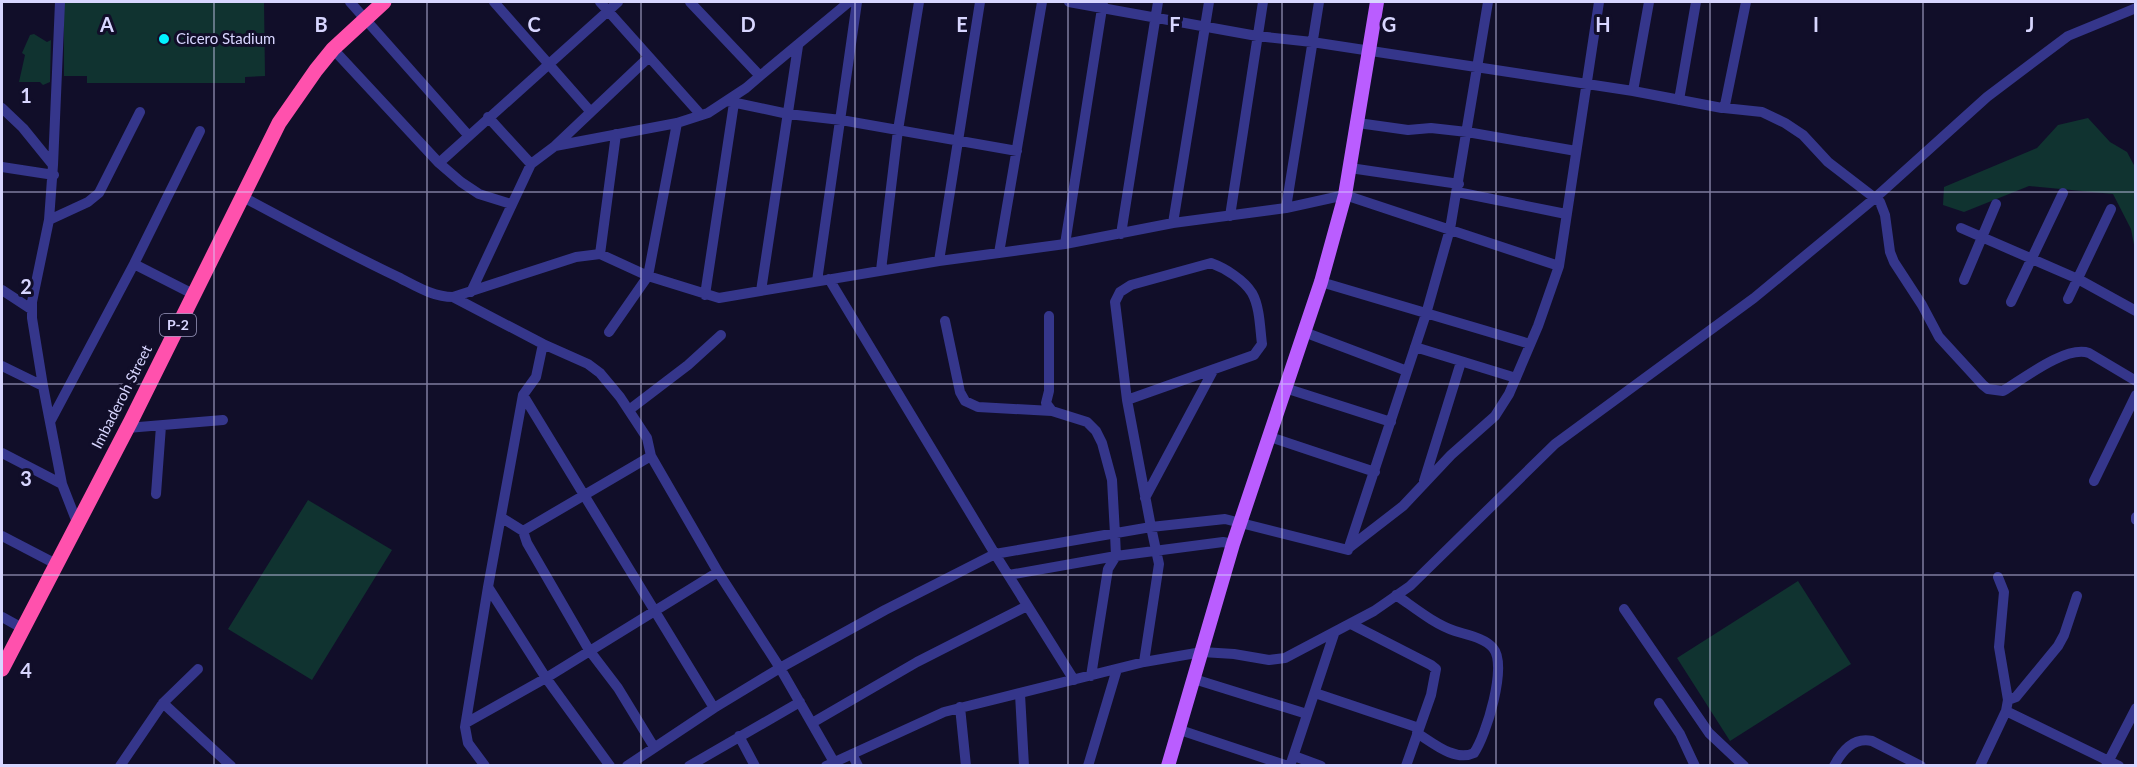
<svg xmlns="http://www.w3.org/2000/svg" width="2137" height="767" font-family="Lato,sans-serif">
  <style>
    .green { fill: #103330 }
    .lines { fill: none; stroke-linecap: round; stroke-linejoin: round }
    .minor { stroke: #35368b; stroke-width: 10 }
    .major { stroke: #ba5dff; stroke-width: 14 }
    .highway { stroke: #ff51ad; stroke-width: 15 }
    .grid { fill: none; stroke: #d8d6ff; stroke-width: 1.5; stroke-opacity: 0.55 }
    .poi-dot { fill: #02f2ff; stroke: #110e29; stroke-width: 2 }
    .labels { text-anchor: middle; stroke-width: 6; stroke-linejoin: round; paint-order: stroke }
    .shield { fill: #110e29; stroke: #9c9abf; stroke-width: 1.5 }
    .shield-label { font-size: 14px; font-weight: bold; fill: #d8d6ff }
    .poi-label { font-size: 15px; fill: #d8d6ff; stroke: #110e29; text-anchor: start }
    .street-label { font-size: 15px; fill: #d8d6ff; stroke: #110e29 }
    .grid-label { font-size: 20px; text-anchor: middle; font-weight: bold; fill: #d8d6ff; stroke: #110e29; stroke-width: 6; stroke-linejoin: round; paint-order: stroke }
  </style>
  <rect width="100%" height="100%" fill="#110e29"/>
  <path class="green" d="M64 2H264L265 76 245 77V83H87V76H64Z
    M34 34 47 42 51 40 50 82 43 85 40 82H19L25 55 22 53 30 35Z
    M2088 118 2110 142 2127 152 2135 167V250L2131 229 2113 194 2029 186 1964 212 1943 205 1944 187 2037 148 2058 125Z
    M308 500 392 550 312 680 228 629Z
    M1798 581 1851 664 1730 741 1677 658Z"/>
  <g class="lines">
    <path class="minor" d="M350 2 468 135
      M494 2 590 111
      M600 2 701 115
      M690 2 760 76 849 2
      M1069 2 1257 36 1312 42 1633 91 1722 108 1725 105 1746 2
      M333 49 439 163 461 182 479 194 511 204
      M1633 91 1649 2
      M1679 100 1696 2
      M727 101 788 114 841 120 1017 151
      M2 108 23 128 53 165 49 220 32 302V318L43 386 62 484 78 525
      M1724 108 1762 112 1785 123 1803 135 1828 162 1880 202 1885 215 1890 252 1894 262 1922 305 1939 337 1983 385 1988 389 2003 391C2023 379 2066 345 2089 353L2136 381
      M488 117 531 164
      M1358 123 1408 130 1431 128 1467 132 1576 151
      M555 146 649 57
      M439 163 618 2
      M53 165 60 2
      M2 167 54 175
      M1350 168 1459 184
      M1457 192 1566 214
      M243 197C294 224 345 252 398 277 416 286 433 297 453 297L543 344 588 364 600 373 620 397 647 438 651 456 655 463 718 572 780 668 834 762
      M1286 208 1319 2
      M1230 216 1263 2
      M49 220 88 202 99 193 140 112
      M1173 223 1209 2
      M1961 228 2078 279 2136 311
      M1121 234 1158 2
      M1065 244 1103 2
      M999 253 1042 2
      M600 254 616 134
      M939 261 980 2
      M134 264 193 294
      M881 270 898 130 919 2
      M829 279 995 554 1074 680
      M1964 280 1996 204
      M817 281 857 2
      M1321 282 1530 344
      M2 290 31 309
      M761 291 798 46
      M471 292 531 164 555 146 677 123 708 113 746 88 760 76
      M705 295 734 103
      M453 297 576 257 600 254 648 276 719 298 939 261 1065 244 1173 223 1286 208 1345 195 1559 266
      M2068 299 2111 209
      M2011 302 2063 193
      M1049 316V391L1046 403 1052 411 1087 422 1096 431 1102 443 1112 480 1115 534 1116 556 1108 569 1091 676
      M945 321 960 392 965 401 978 407 1052 411
      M609 332 648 276 677 123
      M1304 332 1407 371
      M1415 347 1516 378
      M2 366 43 386
      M1285 388 1391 422
      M523 395 714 708
      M1127 400 1254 355 1262 344C1260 329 1260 307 1252 293 1244 280 1225 268 1211 263L1131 285 1120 292 1115 302 1127 400 1151 527 1159 564 1144 662
      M629 410 688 365 721 335
      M50 422 134 264 200 131
      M127 428 223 420
      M1270 437 1375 472
      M2 453 62 484
      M1424 481 1461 362
      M2094 481 2136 395
      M156 494 161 426
      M1145 498 1214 369
      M2136 517V520
      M502 518 523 531 527 543 589 650 618 688 654 747
      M523 531 651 456
      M2 536 56 564
      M1350 547 1403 506 1451 455 1495 416 1509 394 1538 326 1559 266 1599 2
      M1009 575 1116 556 1223 542 1233 544
      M488 587 546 678 610 766
      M1396 595C1415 608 1434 624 1455 631 1467 635 1485 638 1493 648 1508 665 1486 736 1474 753 1455 762 1433 743 1417 733
      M1624 609 1709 733 1744 766
      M2 617 22 628
      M1351 624 1431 665 1436 669 1431 695 1406 766
      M1194 679 1307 714
      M1315 693 1419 728
      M1020 694 1024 766
      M2008 700 2016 697 2058 646 2064 635 2077 596
      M163 703 231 766
      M1659 703 1680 734 1695 766
      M960 707 966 766
      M2006 711 2119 766
      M466 723 546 678 718 572
      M812 723 917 662 1027 606
      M1180 730 1288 766
      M739 736 755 766
      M852 754 858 766
      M1294 756 1321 766
      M120 766 163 703 198 669
      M485 766 468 743 465 727 488 587 523 395 536 377 543 344
      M627 766 714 708 780 668 885 610 995 554 1151 527 1225 519 1348 550 1426 314 1450 229 1488 2
      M689 766 800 702
      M826 766 944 712 1144 662 1202 652 1234 654 1269 660 1285 658 1374 611 1410 586 1555 444 1754 298 1875 198 1987 97 2068 36 2136 8
      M1088 766 1117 669
      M1290 766 1334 634
      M1834 766C1842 751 1853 737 1872 741L1921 766
      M1980 766 2006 711 2008 700 1999 647 2004 592 1998 577
      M2106 766 2136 708"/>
    <path class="major" d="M1168 766 1233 544 1321 282 1345 195 1377 2"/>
    <path class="highway" d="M2 669 131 421 279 123 316 70 333 49 384 2"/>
  </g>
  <path class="grid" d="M214 2V766M427 2V766M641 2V766M855 2V766M1068 2V766M1282 2V766M1496 2V766M1710 2V766M1923 2V766M2 192H2136M2 384H2136M2 575H2136"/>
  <circle class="poi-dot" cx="164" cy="39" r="6"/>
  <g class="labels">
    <rect class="shield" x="160" y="314" width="36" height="22" rx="4.5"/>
    <g class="shield-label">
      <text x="178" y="330">P-2</text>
    </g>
    <g class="poi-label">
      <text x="176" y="44">Cicero Stadium</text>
    </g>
    <g class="street-label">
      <text transform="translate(122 397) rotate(-63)" y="5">Imbaderoh Street</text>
    </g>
  </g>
  <g class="grid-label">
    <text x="107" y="32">A</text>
    <text x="321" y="32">B</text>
    <text x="534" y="32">C</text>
    <text x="748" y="32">D</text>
    <text x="962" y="32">E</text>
    <text x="1175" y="32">F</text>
    <text x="1389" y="32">G</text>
    <text x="1603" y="32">H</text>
    <text x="1816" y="32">I</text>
    <text x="2030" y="32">J</text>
    <text x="26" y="103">1</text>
    <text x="26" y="294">2</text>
    <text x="26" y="486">3</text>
    <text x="26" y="678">4</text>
  </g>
  <rect width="2137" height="767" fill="none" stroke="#d8d6ff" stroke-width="6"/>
</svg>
